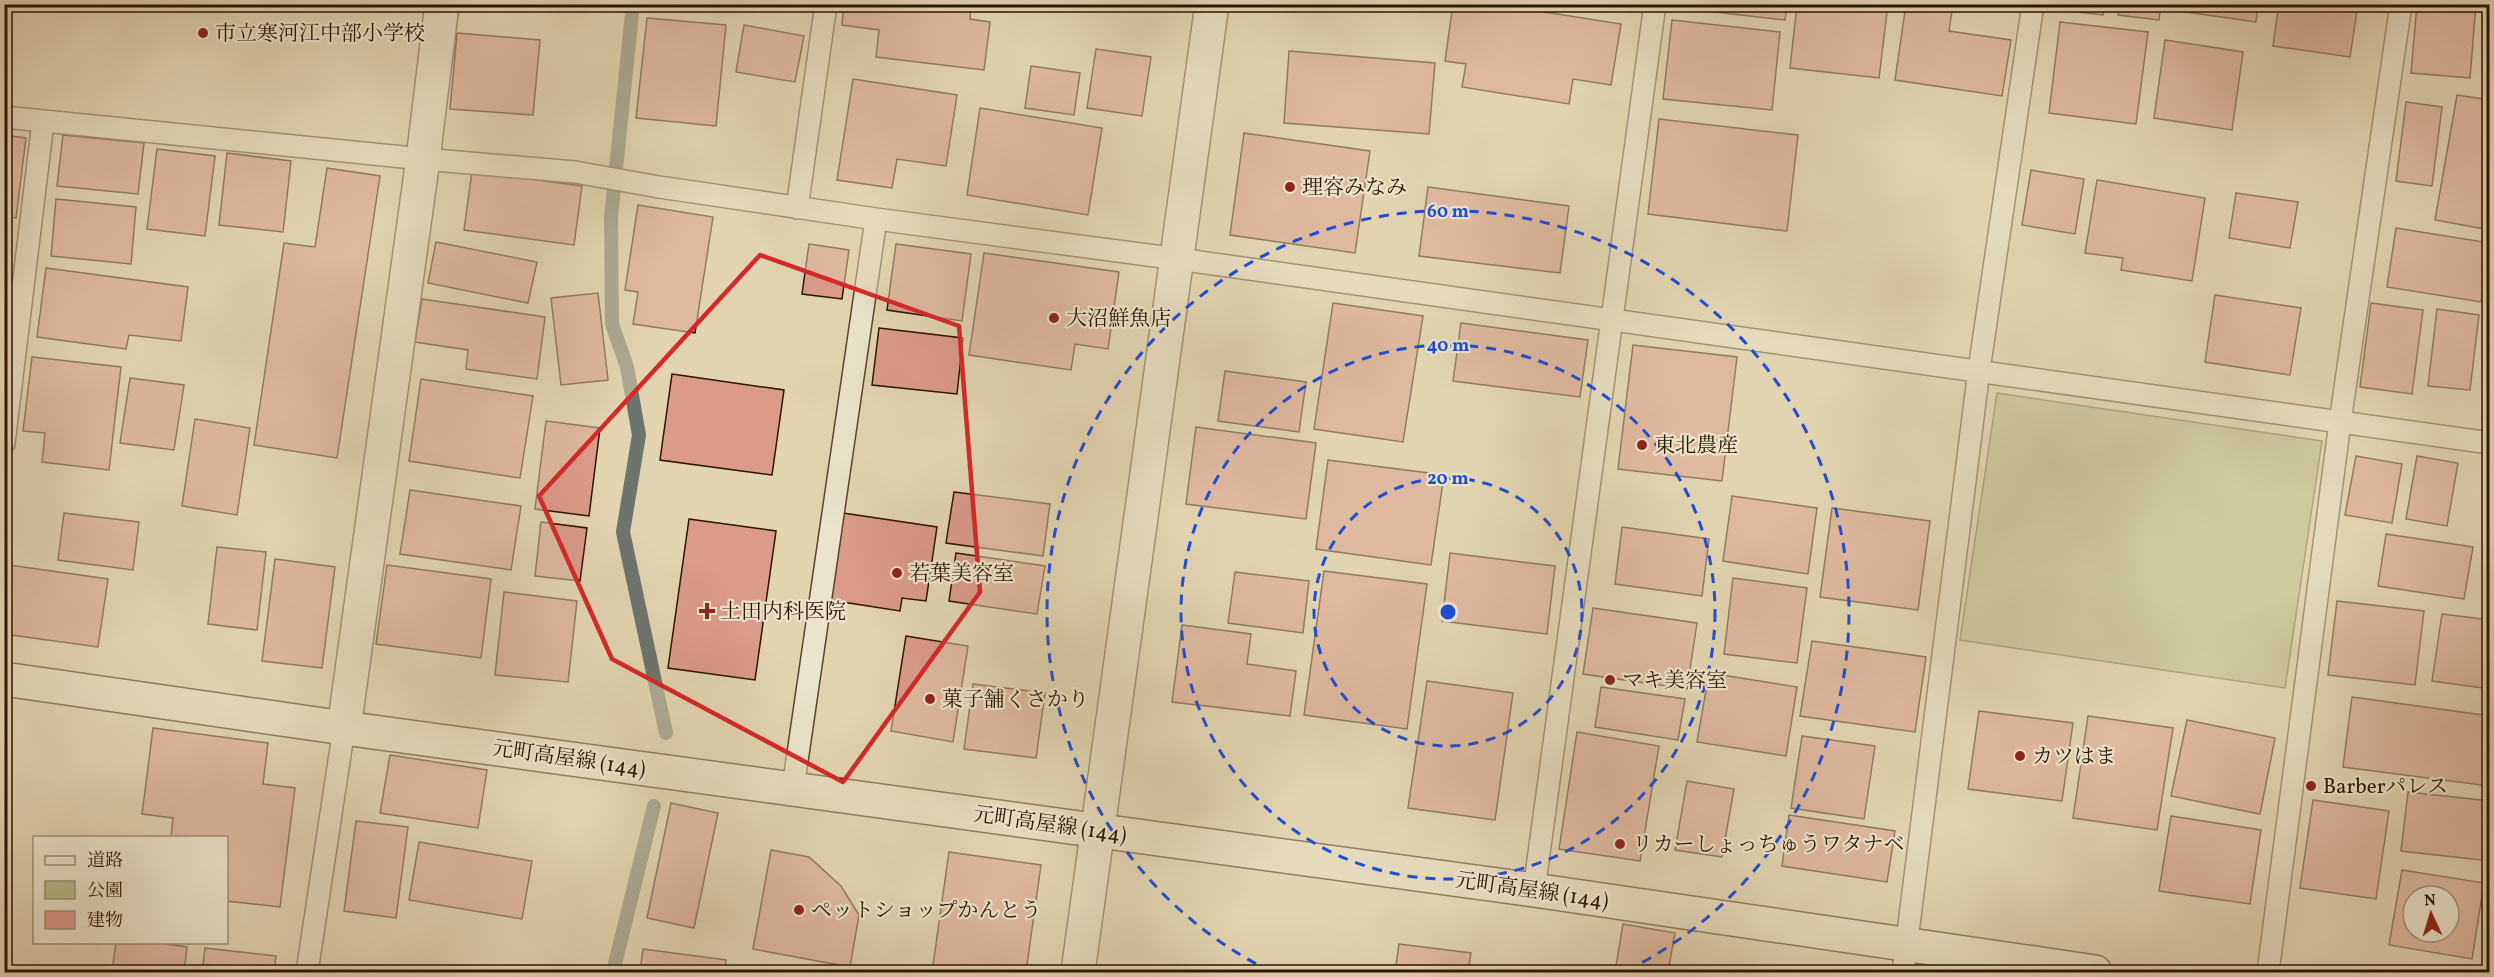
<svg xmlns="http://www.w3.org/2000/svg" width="2494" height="977" font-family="Vollkorn,'Noto Serif JP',serif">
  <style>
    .green { fill: #b8bc88; stroke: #726844; stroke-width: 1.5 }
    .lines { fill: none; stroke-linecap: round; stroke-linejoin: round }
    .stream { stroke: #6d746e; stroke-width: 14 }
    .building { fill: #db9a8a; stroke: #2c1301; stroke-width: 1.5; fill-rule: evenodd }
    .service-casing { stroke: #5a432d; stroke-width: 24 }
    .minor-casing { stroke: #5a432d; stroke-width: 36 }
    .tertiary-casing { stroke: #5a432d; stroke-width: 36 }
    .secondary-casing { stroke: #2c1301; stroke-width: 36 }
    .service { stroke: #ece3cc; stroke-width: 21 }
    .minor { stroke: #ece3cc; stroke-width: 33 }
    .tertiary { stroke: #ece3cc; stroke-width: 33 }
    .secondary { stroke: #ece3cc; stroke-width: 33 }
    .marked { fill: none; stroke: #d62828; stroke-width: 4.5; stroke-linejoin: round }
    .ring { fill: none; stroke: #1d4ed8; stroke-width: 3; stroke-dasharray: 10 8 }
    .poi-dot { fill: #8f2418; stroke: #ece3cc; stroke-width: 2 }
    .labels { text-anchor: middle; stroke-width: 4.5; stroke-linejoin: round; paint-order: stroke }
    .poi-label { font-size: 21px; fill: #2c1301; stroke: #ece3cc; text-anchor: start }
    .street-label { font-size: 21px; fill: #2c1301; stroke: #ece3cc }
    .centre { fill: #1d4ed8; stroke: #ece3cc; stroke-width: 3 }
    .ring-label { font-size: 18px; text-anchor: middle; font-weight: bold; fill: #1d4ed8; stroke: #ece3cc; stroke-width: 4.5; stroke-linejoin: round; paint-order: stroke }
  </style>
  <rect width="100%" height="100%" fill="#e2d4b1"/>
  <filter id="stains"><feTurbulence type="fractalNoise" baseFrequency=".00333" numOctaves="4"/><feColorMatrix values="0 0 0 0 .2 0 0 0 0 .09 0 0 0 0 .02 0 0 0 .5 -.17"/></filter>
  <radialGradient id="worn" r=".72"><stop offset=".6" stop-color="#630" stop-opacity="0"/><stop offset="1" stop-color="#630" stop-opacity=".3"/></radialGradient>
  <path class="green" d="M1997 393 2322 441 2285 688 1960 640Z"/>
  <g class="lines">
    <path class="stream" d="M633 4 611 217 612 324 627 367 639 435 623 532 666 733
      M613 972 654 806"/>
  </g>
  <path class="building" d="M675 4H739L738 11Z
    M844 4H971L970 19 990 22 984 70 876 57 879 30 842 25Z
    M1453 4H1494L1621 24 1611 85 1573 79 1569 104 1462 87 1466 64 1445 61Z
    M1681 4H1787L1785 20 1681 8Z
    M1797 4H1888L1879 78 1790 68Z
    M1906 4H1953L1949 31 2011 40 2002 96 1895 80Z
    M2052 4H2105L2103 15 2052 9Z
    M2120 4H2161L2159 20 2118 15Z
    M2172 4H2258L2256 22 2172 10Z
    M2279 4H2358L2350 57 2273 46Z
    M2417 4H2476L2470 78 2411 73Z
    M647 18 726 25 716 126 636 118Z
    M1672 20 1780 32 1772 110 1663 99Z
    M2060 22 2148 32 2136 124 2049 113Z
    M744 25 804 36 795 82 736 72Z
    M457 33 540 40 533 115 450 109Z
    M2165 40 2243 52 2232 130 2154 118Z
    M1096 49 1151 57 1142 116 1087 108Z
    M1289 51 1435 63 1429 134 1284 123Z
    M1031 66 1080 73 1074 115 1025 108Z
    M853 79 957 95 946 166 897 159 892 188 837 180Z
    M2457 95 2490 100V230L2435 220Z
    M2406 102 2442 107 2432 186 2396 181Z
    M980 108 1102 128 1088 215 967 195Z
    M1659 119 1798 135 1787 231 1648 214Z
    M1244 133 1370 151 1355 253 1230 235Z
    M4 135 26 138 16 218 4 216Z
    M63 135 144 143 138 194 57 186Z
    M157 149 215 156 205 236 147 229Z
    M227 153 291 161 283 232 219 225Z
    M327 168 380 176 337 458 254 445 284 243 315 247Z
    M2031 170 2084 179 2075 234 2022 225Z
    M472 171 582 186 574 245 464 230Z
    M2097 180 2205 198 2192 281 2121 270 2123 258 2085 253Z
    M1428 187 1569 206 1560 273 1419 256Z
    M2236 193 2298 202 2290 248 2229 238Z
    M56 199 136 207 131 264 51 256Z
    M638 205 713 217 695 333 633 324 638 292 625 290Z
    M2396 228 2490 243 2481 302 2387 287Z
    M436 242 537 262 528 303 428 283Z
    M809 244 849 250 842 299 802 294Z
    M896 244 971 254 962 321 887 310Z
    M984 253 1119 272 1108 349 1075 344 1071 370 969 355Z
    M46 268 188 287 181 341 129 335 126 349 37 337Z
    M598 293 608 380 561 385 551 298Z
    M2215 295 2301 308 2290 375 2205 362Z
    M422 299 545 317 537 379 466 369 468 350 415 342Z
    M1333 303 1423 316 1403 442 1314 429Z
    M2371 303 2423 310 2412 394 2360 387Z
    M2437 309 2479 315 2470 390 2428 386Z
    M1461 323 1588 340 1580 397 1453 381Z
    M879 328 963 338 957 394 872 385Z
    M1633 345 1737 357 1722 481 1618 469Z
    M32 357 121 367 109 470 42 462 45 433 23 431Z
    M1225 371 1306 382 1299 432 1218 421Z
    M2490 372V420L2482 419Z
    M672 374 784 390 772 475 660 460Z
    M130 378 184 385 174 450 120 443Z
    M421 379 533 396 520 478 409 461Z
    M195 419 250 428 237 515 182 506Z
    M546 421 600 428 589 516 535 509Z
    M1196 427 1316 443 1306 519 1186 504Z
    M2356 456 2402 464 2392 523 2345 515Z
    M2417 456 2458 463 2447 526 2406 519Z
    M1328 460 1444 475 1431 565 1316 549Z
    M410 490 521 506 511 570 400 554Z
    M954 492 1050 504 1043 556 946 543Z
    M1732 496 1817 508 1808 574 1723 561Z
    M1832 508 1930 521 1918 610 1820 597Z
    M64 513 139 522 133 570 58 560Z
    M843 513 937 527 926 601 902 598 900 611 830 600Z
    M689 519 776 531 755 680 668 668Z
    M541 522 587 528 580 581 535 576Z
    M1622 527 1709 539 1702 596 1615 584Z
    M2386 534 2473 547 2464 599 2378 586Z
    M217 547 266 552 257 630 208 624Z
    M956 553 1045 566 1037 614 949 601Z
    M1450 553 1555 566 1547 634 1442 621Z
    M275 559 335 567 322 668 262 661Z
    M9 565 108 579 98 647 4 634V596Z
    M387 565 491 579 481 658 376 644Z
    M1324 571 1427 584 1407 729 1304 715Z
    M1235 572 1309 581 1303 633 1228 623Z
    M1733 578 1807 588 1797 663 1724 654Z
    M504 592 577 601 568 682 495 675Z
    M2337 601 2424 611 2415 685 2328 675Z
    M1593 608 1697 623 1687 689 1583 674Z
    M2442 614 2490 620V689L2432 681Z
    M1182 625 1251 634 1247 664 1296 671 1290 716 1172 702Z
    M906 636 968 646 953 742 891 731Z
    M1812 641 1926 657 1915 732 1800 716Z
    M1709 673 1797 687 1786 756 1697 742Z
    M1427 681 1513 693 1495 820 1408 808Z
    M973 684 1045 693 1036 758 964 749Z
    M1601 687 1685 699 1678 740 1595 727Z
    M2352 697 2490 716 2489 786 2343 767Z
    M1979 711 2073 723 2062 801 1968 789Z
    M2088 716 2173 728 2157 830 2073 818Z
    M2187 720 2275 738 2260 814 2171 796Z
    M153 728 268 743 263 784 295 788 280 907 226 901V838H171L173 818 142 814Z
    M1577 732 1659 746 1640 861 1559 849Z
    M1802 736 1875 746 1864 819 1791 808Z
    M390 755 487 770 478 828 380 813Z
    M1687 781 1734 789 1722 857 1675 850Z
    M2408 792 2490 801V861L2401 851Z
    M2313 800 2389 811 2376 899 2300 888Z
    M671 803 718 813 694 928 647 918Z
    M1789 815 1895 831 1887 882 1782 866Z
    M2171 816 2261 830 2250 904 2159 891Z
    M356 821 408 827 396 918 344 911Z
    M419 842 532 861 522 919 409 900Z
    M771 850 809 857 841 886 859 915 850 967 753 949Z
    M949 852 1041 865 1026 972H932Z
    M2402 870 2484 883 2472 959 2389 945ZM2413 896H2449V932H2413Z
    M1623 924 1675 933 1668 972H1615Z
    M116 942H152L187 947 184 972H112Z
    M1399 944 1471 953 1468 972H1395Z
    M205 948 276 956 274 972H202Z
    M643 949 726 960 725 972H640Z"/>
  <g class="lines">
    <defs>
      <path id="service" d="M4 117 423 159 575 172 659 187 876 219 1178 259 2490 443
        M797 208 826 4
        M4 443 43 122
        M793 788 876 219
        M1534 890 1655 4
        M307 972 344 728
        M1903 972 1979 370 2033 4
        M2268 972 2340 422 2401 4"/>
      <path id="minor" d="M344 728 423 159 442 4"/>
      <path id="tertiary" d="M1078 972 1212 4"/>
      <path id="secondary" d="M4 679 344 728 1534 890 2095 972"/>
    </defs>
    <use href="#service" class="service-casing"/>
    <use href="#minor" class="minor-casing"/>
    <use href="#tertiary" class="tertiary-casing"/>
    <use href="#secondary" class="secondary-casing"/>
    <use href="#service" class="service"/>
    <use href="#minor" class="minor"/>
    <use href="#tertiary" class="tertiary"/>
    <use href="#secondary" class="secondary"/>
  </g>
  <path d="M0 0H2494V977H0ZM760 255 959 326 980 592 843 782 612 659 539 496Z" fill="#e2d4b1" fill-opacity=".55" fill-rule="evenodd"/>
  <path class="marked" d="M760 255 959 326 980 592 843 782 612 659 539 496Z"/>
  <g class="ring">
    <circle cx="1448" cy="612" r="134"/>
    <circle cx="1448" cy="612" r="267"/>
    <path d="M1272 972A401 401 0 1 1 1624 972"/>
  </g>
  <g class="poi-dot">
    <circle cx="203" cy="33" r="6"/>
    <circle cx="1290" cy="187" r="6"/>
    <circle cx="1054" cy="318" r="6"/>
    <circle cx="1642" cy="445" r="6"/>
    <circle cx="897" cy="573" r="6"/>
    <path d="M704 602h6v6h6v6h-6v6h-6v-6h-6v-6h6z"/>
    <circle cx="1610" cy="680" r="6"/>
    <circle cx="930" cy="699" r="6"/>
    <circle cx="2020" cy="756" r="6"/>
    <circle cx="2311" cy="786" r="6"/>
    <circle cx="1620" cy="844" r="6"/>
    <circle cx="799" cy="910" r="6"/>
  </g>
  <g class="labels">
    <g class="poi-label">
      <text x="215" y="40">市立寒河江中部小学校</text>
      <text x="1302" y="194">理容みなみ</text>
      <text x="1066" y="325">大沼鮮魚店</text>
      <text x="1654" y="452">東北農産</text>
      <text x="909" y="580">若葉美容室</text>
      <text x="720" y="618">土田内科医院</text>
      <text x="1622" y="687">マキ美容室</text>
      <text x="942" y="706">菓子舗くさかり</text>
      <text x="2032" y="763">カツはま</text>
      <text x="2323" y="793">Barberパレス</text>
      <text x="1632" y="851">リカーしょっちゅうワタナベ</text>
      <text x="811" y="917">ペットショップかんとう</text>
    </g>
    <g class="street-label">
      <text transform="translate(569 758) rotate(8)" y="7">元町高屋線 (144)</text>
      <text transform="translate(1050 824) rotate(8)" y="7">元町高屋線 (144)</text>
      <text transform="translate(1532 890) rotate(8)" y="7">元町高屋線 (144)</text>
    </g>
  </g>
  <circle cx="1448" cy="612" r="9" class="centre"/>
  <g class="ring-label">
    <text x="1448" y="217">60 m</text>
    <text x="1448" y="351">40 m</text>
    <text x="1448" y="484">20 m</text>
  </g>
  <rect width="2494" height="977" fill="none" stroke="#e2d4b1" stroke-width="24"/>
  <rect x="6" y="6" width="2482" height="965" fill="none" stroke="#2c1301" stroke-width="3"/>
  <rect x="12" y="12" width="2470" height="953" fill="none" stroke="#2c1301" stroke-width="1.5"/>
  <rect x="33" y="836" width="195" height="108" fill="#ece3cc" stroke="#9f907b" stroke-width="1.5"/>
  <rect x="45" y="856" width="30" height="9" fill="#ece3cc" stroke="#9f907b" stroke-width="1.5"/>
  <text x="87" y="866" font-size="18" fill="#2c1301">道路</text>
  <rect x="45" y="881" width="30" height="18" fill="#b8bc88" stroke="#9f907b" stroke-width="1.5"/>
  <text x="87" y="896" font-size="18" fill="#2c1301">公園</text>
  <rect x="45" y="911" width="30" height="18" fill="#db9a8a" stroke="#9f907b" stroke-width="1.5"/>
  <text x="87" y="926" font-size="18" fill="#2c1301">建物</text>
  <g transform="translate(2431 914) rotate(356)"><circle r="28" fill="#ece3cc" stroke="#9f907b" stroke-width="1.5"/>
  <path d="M0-4.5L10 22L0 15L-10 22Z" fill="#8f2418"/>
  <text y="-9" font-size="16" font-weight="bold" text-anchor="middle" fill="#2c1301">N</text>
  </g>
  <rect width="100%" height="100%" filter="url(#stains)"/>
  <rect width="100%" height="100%" fill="url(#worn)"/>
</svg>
